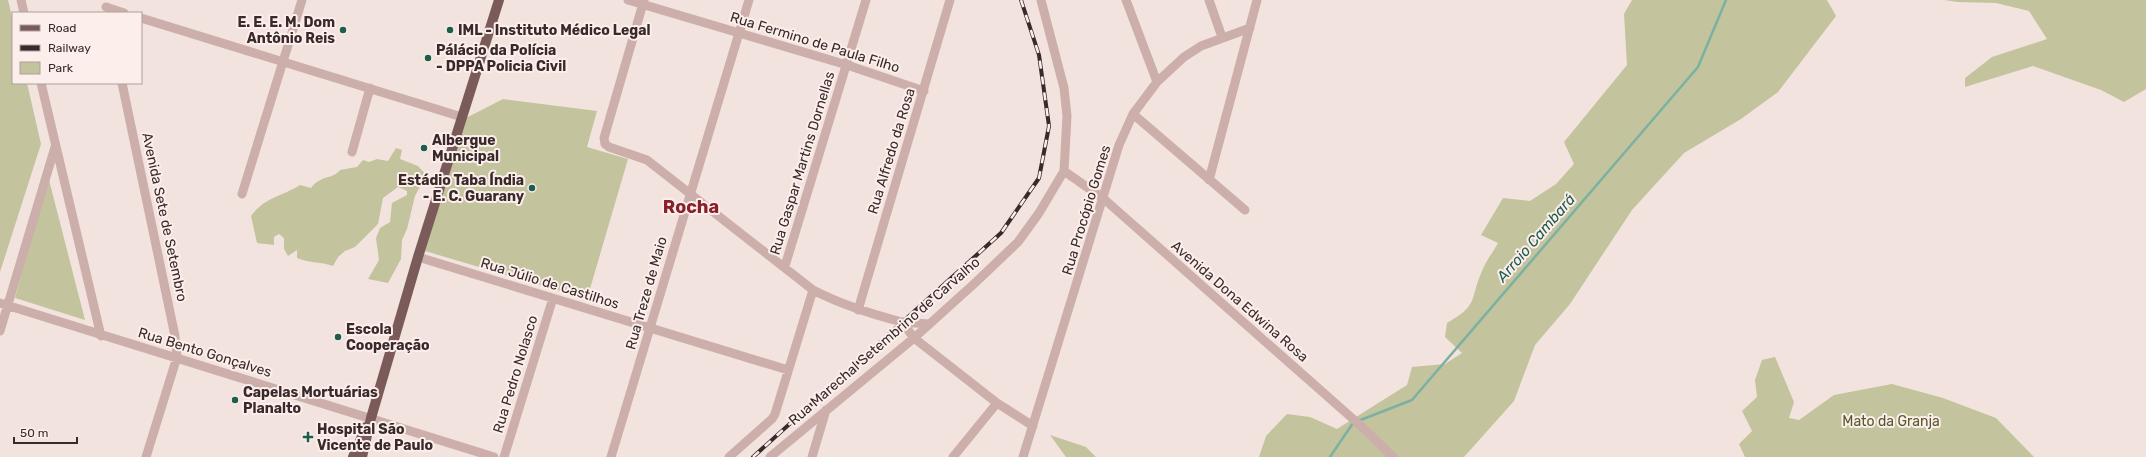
<svg xmlns="http://www.w3.org/2000/svg" width="2146" height="457" font-family="Rubik,sans-serif">
  <style>
    .green { fill: #c3c39e }
    .lines { fill: none; stroke-linecap: round; stroke-linejoin: round }
    .stream { stroke: #7cb1a2; stroke-width: 2.5 }
    .minor { stroke: #ccaeaa; stroke-width: 9 }
    .major { stroke: #7b5b5a; stroke-width: 10 }
    .rail-casing { stroke: #39292a; stroke-width: 4 }
    .rail { stroke: #fbeeeb; stroke-width: 2.5; stroke-dasharray: 8; stroke-linecap: butt }
    .poi-dot { fill: #1e5c4c; stroke: #fbeeeb; stroke-width: 1.5 }
    .labels { text-anchor: middle; stroke-width: 4; stroke-linejoin: round; paint-order: stroke }
    .poi-label { font-size: 14px; font-weight: bold; fill: #39292a; stroke: #fbeeeb; text-anchor: start }
    .street-label { font-size: 14px; fill: #39292a; stroke: #fbeeeb }
    .park-label { font-size: 14px; fill: #57582c; stroke: #fbeeeb }
    .water-label { font-size: 15px; font-style: italic; fill: #1e5c4c; stroke: #fbeeeb }
    .district-label { font-size: 18px; font-weight: bold; fill: #8a202a; stroke: #fbeeeb }
  </style>
  <rect width="100%" height="100%" fill="#f3e3de"/>
  <path class="green" d="M0 0H8L13 21V83H27L41 144 0 272Z
    M1632 0H1827L1836 16 1778 92 1741 119 1684 153 1632 210 1570 304 1535 345 1514 401 1464 457H1259L1266 436 1287 414 1310 417 1337 429 1407 385 1412 367 1445 364 1462 353 1445 337 1447 323C1480 304 1469 300 1482 271 1486 261 1493 252 1498 243L1481 235 1503 198 1530 201 1556 184 1574 164 1564 142 1627 65 1624 14Z
    M1944 0H2146V89L2124 102 2101 90 2033 66 1965 87V78L1992 57 2047 39 2029 11 1996 3 1958 2Z
    M503 99 597 111 587 147 628 159 587 299 425 251 466 118Z
    M396 148 402 150 400 159 418 166 426 175 415 196 407 229 402 240 401 259 388 283 368 279 379 260 376 238 380 228 390 222 392 203 407 195V191L398 187 383 198 378 224 355 247 345 251 338 257 333 266C319 261 311 264 297 258V250L288 256 284 249V238L279 234 274 237V245L257 243 251 216C265 197 281 197 300 185L311 188C322 174 332 180 340 170L357 167 363 160 369 162 377 159 388 161Z
    M48 176 85 320 15 298Z
    M1775 357 1794 402 1789 418 1799 420 1834 395 1892 384 1943 398 1996 418 2034 457H1745L1739 444 1752 431 1742 411 1757 397 1755 380 1762 360Z
    M1050 435 1086 447 1096 457H1066Z"/>
  <g class="lines">
    <path class="stream" d="M1358 421 1412 400 1698 67 1726 0
      M1330 457 1353 423"/>
    <path class="minor" d="M21 0 24 13
      M628 0 847 65 924 91
      M644 0 604 138 605 144 609 147 647 160 813 290C842 305 871 314 902 322L914 338 997 403 1033 426
      M1126 0 1157 82
      M1209 0 1222 37
      M106 7 124 13
      M141 18 462 117
      M41 83 101 336
      M122 83 175 336 177 357 146 457
      M1133 114 1245 210
      M352 152 370 88
      M1064 171 1104 199 1361 426 1393 457
      M1209 180 1257 0
      M242 194 302 0
      M418 257 788 370
      M785 266 866 0
      M0 303 494 457
      M858 310 950 0
      M902 322 929 324
      M0 331 55 147
      M504 457 553 298
      M611 457 749 0
      M729 457 772 419 775 414 813 290
      M770 457 914 338 975 283 1018 242 1039 213 1064 171 1067 116 1064 88 1041 0
      M812 457 826 410
      M953 457 997 403
      M1023 457 1119 145 1133 114 1157 82 1184 57 1201 46 1250 28"/>
    <path class="major" d="M353 457 366 427
      M362 457 371 418 418 257 499 0"/>
    <defs>
      <path id="rail" d="M753 457 1001 233 1039 178 1049 126 1039 55 1021 0"/>
    </defs>
    <use href="#rail" class="rail-casing"/>
    <use href="#rail" class="rail"/>
  </g>
  <g class="poi-dot">
    <circle cx="343" cy="30" r="4"/>
    <circle cx="450" cy="30" r="4"/>
    <circle cx="428" cy="58" r="4"/>
    <circle cx="424" cy="148" r="4"/>
    <circle cx="532" cy="188" r="4"/>
    <circle cx="338" cy="337" r="4"/>
    <circle cx="235" cy="400" r="4"/>
    <path d="M306 431h4v4h4v4h-4v4h-4v-4h-4v-4h4z"/>
  </g>
  <g class="labels">
    <g class="poi-label">
      <text x="335" y="27" text-anchor="end">E. E. E. M. Dom<tspan x="335" dy="16">Antônio Reis</tspan></text>
      <text x="458" y="35">IML - Instituto Médico Legal</text>
      <text x="436" y="55">Pálácio da Polícia<tspan x="436" dy="16">- DPPA Policia Civil</tspan></text>
      <text x="432" y="145">Albergue<tspan x="432" dy="16">Municipal</tspan></text>
      <text x="524" y="185" text-anchor="end">Estádio Taba Índia<tspan x="524" dy="16">- E. C. Guarany</tspan></text>
      <text x="346" y="334">Escola<tspan x="346" dy="16">Cooperação</tspan></text>
      <text x="243" y="397">Capelas Mortuárias<tspan x="243" dy="16">Planalto</tspan></text>
      <text x="317" y="434">Hospital São<tspan x="317" dy="16">Vicente de Paulo</tspan></text>
    </g>
    <g class="street-label">
      <text transform="translate(815 42) rotate(17)" y="5">Rua Fermino de Paula Filho</text>
      <text transform="translate(891 151) rotate(-73)" y="5">Rua Alfredo da Rosa</text>
      <text transform="translate(802 163) rotate(-73)" y="5">Rua Gaspar Martins Dornellas</text>
      <text transform="translate(1086 210) rotate(-73)" y="5">Rua Procópio Gomes</text>
      <text transform="translate(165 217) rotate(78)" y="5">Avenida Sete de Setembro</text>
      <text transform="translate(550 283) rotate(17)" y="5">Rua Júlio de Castilhos</text>
      <text transform="translate(646 293) rotate(-74)" y="5">Rua Treze de Maio</text>
      <text transform="translate(1240 301) rotate(41)" y="5">Avenida Dona Edwina Rosa</text>
      <text transform="translate(884 341) rotate(-41)" y="5">Rua Marechal Setembrino de Carvalho</text>
      <text transform="translate(205 352) rotate(17)" y="5">Rua Bento Gonçalves</text>
      <text transform="translate(515 374) rotate(-73)" y="5">Rua Pedro Nolasco</text>
    </g>
    <g class="park-label">
      <text x="1891" y="426">Mato da Granja</text>
    </g>
    <g class="water-label">
      <text transform="translate(1536 238) rotate(-49)" y="5">Arroio Cambará</text>
    </g>
    <g class="district-label">
      <text x="691" y="213">Rocha</text>
    </g>
  </g>
  <rect x="12" y="12" width="130" height="72" fill="#fbeeeb" stroke="#ad9f9e"/>
  <rect x="20" y="25" width="20" height="6" fill="#7b5b5a" stroke="#ad9f9e"/>
  <text x="48" y="32" font-size="12" fill="#39292a">Road</text>
  <rect x="20" y="45" width="20" height="6" fill="#39292a" stroke="#ad9f9e"/>
  <text x="48" y="52" font-size="12" fill="#39292a">Railway</text>
  <rect x="20" y="62" width="20" height="12" fill="#c3c39e" stroke="#ad9f9e"/>
  <text x="48" y="72" font-size="12" fill="#39292a">Park</text>
  <path d="M14 437v6h63v-6" fill="none" stroke="#39292a" stroke-width="2"/>
  <text x="20" y="437" font-size="12" fill="#39292a" stroke="#fbeeeb" stroke-width="3" paint-order="stroke">50 m</text>
</svg>
